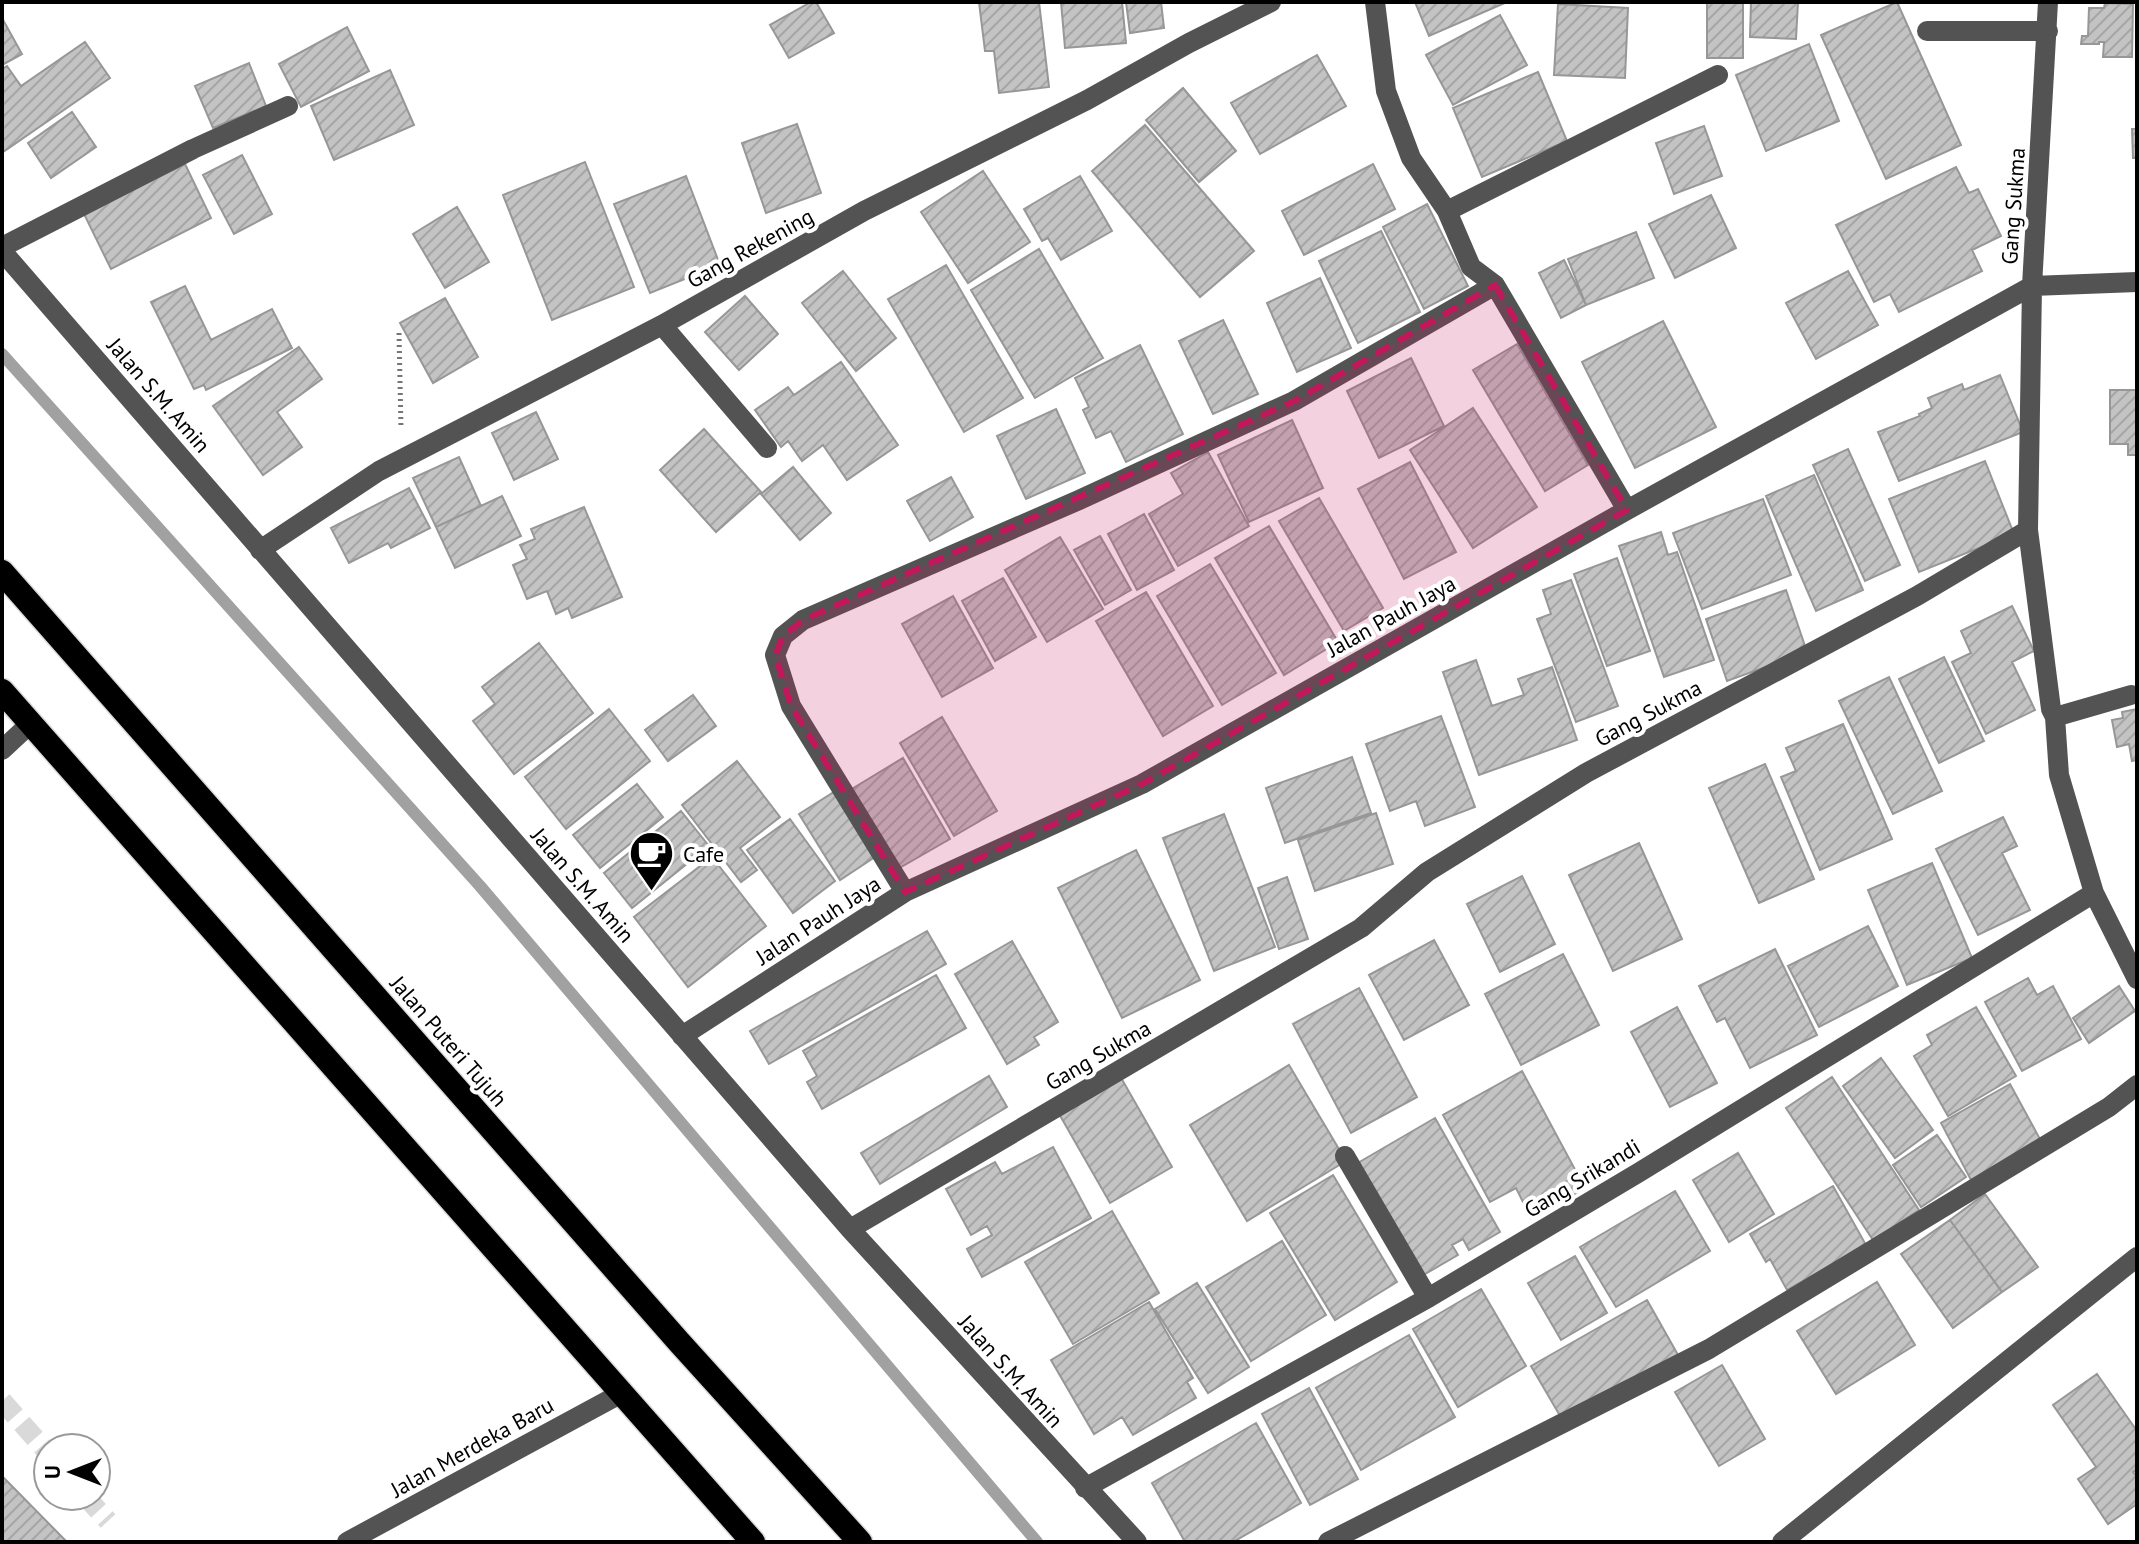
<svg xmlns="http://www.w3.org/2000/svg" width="2139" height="1544" font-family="'PT Sans',sans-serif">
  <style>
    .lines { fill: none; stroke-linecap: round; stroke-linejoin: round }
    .stream { stroke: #a1a1a1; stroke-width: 12 }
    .building { fill: url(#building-hatch); stroke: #979797; stroke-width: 2 }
    .minor-tunnel { stroke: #d9d9d9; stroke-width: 20; stroke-dasharray: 20 10; stroke-linecap: butt }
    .highway-casing { stroke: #dbdbdb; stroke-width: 27 }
    .path { stroke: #757575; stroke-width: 5; stroke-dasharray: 2 4; stroke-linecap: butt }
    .minor { stroke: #535353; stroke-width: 20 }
    .highway { stroke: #000; stroke-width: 24 }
    .marked { fill: #c2185b; fill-opacity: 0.2; stroke: #c2185b; stroke-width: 6; stroke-dasharray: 16 10; stroke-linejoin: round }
    .labels { text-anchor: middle; stroke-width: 8; stroke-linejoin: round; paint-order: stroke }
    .street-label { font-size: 22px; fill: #000; stroke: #fff }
    .poi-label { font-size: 22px; fill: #000; stroke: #fff; text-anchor: start }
  </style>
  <defs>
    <pattern id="building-hatch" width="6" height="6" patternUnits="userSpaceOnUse" patternTransform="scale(2)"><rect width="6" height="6" fill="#c3c3c3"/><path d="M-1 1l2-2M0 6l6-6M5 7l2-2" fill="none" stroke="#a6a6a6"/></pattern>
  </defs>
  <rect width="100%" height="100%" fill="#fff"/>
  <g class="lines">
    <path class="stream" d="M2 354 480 886 1037 1542"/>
  </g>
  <path class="building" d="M811 2H816L834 33 789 58 770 25Z
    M979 2H1039L1049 87 999 93 994 51H985Z
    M1061 2H1122L1126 43 1065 48Z
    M1126 2H1161L1164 28 1130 33Z
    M1415 2H1507L1429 36Z
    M1707 2H1743V58H1707Z
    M1751 2H1798L1796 39 1750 37Z
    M1897 2 1961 145 1886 179 1821 35Z
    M2105 3 2133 4 2132 57H2103L2104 42H2099V44H2081L2082 36H2088L2089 8H2104Z
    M1558 4 1628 8 1625 78 1554 75Z
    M1500 15 1527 65 1453 105 1426 55Z
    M2 18 22 54 2 65Z
    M347 27 369 71 301 107 279 64Z
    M85 42 110 78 3 152 2 69 7 66 21 86Z
    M1809 44 1839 121 1766 151 1736 75Z
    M1317 55 1346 106 1260 154 1231 103Z
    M249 63 266 106 213 128 195 86Z
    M390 70 414 125 334 160 311 106Z
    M1538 72 1567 141 1482 177 1453 108Z
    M1183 88 1236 151 1199 182 1146 120Z
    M72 112 96 147 51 178 28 143Z
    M797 124 821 193 766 213 742 143Z
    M1145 125 1254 251 1200 297 1092 171Z
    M1704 126 1722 176 1674 194 1656 143Z
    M2132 129H2137V158H2133Z
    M242 155 272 214 234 234 203 175Z
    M585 162 634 287 552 320 503 195Z
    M185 164 211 218 111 269 84 214Z
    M1373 164 1395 209 1304 255 1282 211Z
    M1956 167 1969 193 1978 189 2001 236 1972 250 1982 271 1899 312 1890 294 1874 302 1836 225Z
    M983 171 1030 242 968 283 921 212Z
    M686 176 720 265 650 293 614 204Z
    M1080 176 1112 231 1061 260 1048 238 1042 241 1024 209Z
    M1711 195 1736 248 1675 278 1649 224Z
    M1427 204 1468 286 1424 309 1383 227Z
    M457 207 489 262 445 288 413 234Z
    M1381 231 1420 312 1358 343 1319 261Z
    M1636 232 1654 278 1586 305 1568 259Z
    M1039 249 1103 358 1035 398 971 290Z
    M1564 260 1586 305 1561 318 1539 273Z
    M946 265 1023 398 964 432 888 299Z
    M843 271 896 338 856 371 802 303Z
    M1848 271 1878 325 1816 359 1786 303Z
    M1320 278 1351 348 1297 372 1267 303Z
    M185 286 211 340 272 309 292 348 206 390 204 385 194 389 151 302Z
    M745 296 778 334 739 370 705 332Z
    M445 298 478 357 433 383 400 323Z
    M1223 320 1258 394 1213 414 1179 341Z
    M1663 321 1716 427 1635 468 1582 362Z
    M1517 344 1588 465 1545 491 1473 370Z
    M1140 345 1183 434 1126 462 1111 431 1096 438 1083 410 1089 407 1075 378Z
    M299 347 322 379 277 412 302 447 263 475 213 406Z
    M1411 358 1444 426 1379 458 1347 391Z
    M841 362 898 445 847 480 823 445 802 461 788 441 781 447 755 410 788 387 794 395Z
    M2000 375 2023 432 1899 481 1878 432 1920 416 1919 414 1932 408 1928 398 1962 384 1964 390Z
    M2110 390H2137V455H2128V444H2110Z
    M1473 408 1537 507 1473 548 1410 450Z
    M1056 409 1085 473 1026 499 997 436Z
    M536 412 558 459 514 480 492 433Z
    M1292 420 1323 488 1249 522 1218 455Z
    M704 429 761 492 716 532 660 470Z
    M1848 449 1900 565 1865 581 1813 465Z
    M1208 452 1249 526 1178 566 1149 514 1183 494 1171 473Z
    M459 457 481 506 436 527 413 478Z
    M1985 461 2014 534 1919 572 1889 499Z
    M1410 462 1456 552 1404 579 1358 489Z
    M793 467 831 513 800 540 761 494Z
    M1814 475 1863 590 1816 611 1766 496Z
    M951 477 973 517 930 541 907 501Z
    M409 488 430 528 391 548 388 543 349 563 331 528Z
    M502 496 521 536 455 568 436 527Z
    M1319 498 1383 608 1344 631 1279 521Z
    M1763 499 1791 575 1702 609 1673 533Z
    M584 507 622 597 572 618 568 608 556 614 547 591 527 599 513 565 527 559 520 545 535 539 531 529Z
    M1144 514 1174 570 1137 590 1108 534Z
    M1269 526 1338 642 1284 675 1215 558Z
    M1661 532 1668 555 1677 552 1714 660 1664 677 1619 546Z
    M1100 536 1131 590 1105 605 1074 550Z
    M1060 537 1103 609 1047 642 1005 570Z
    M1617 558 1650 651 1607 666 1574 574Z
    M1210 564 1276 673 1222 705 1157 596Z
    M1003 578 1036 637 995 661 962 601Z
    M1571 580 1618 706 1576 722 1537 619 1551 614 1543 590Z
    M1786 590 1807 652 1727 681 1706 619Z
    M1146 592 1213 706 1163 736 1096 621Z
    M953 596 993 668 942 697 902 624Z
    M2012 606 2034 651 2012 662 2035 710 1986 734 1952 662 1971 653 1961 631Z
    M539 643 593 713 514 774 473 721 495 704 482 687Z
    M1944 657 1984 741 1939 763 1899 679Z
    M1476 660 1492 706 1524 695 1518 679 1552 667 1577 740 1479 775 1443 672Z
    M1889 677 1942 791 1893 814 1839 701Z
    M693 695 716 726 668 761 645 730Z
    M609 709 650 761 566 829 525 777Z
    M2137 709V760L2132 761 2129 744 2117 747 2112 720 2123 718 2122 712Z
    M1441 716 1475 807 1425 826 1416 801 1390 811 1366 744Z
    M942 717 997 811 954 836 900 743Z
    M1843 724 1892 839 1820 870 1781 777 1796 771 1786 748Z
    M1352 757 1371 813 1285 843 1266 788Z
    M903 758 950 839 896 870 850 790Z
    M737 761 780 817 740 848 757 870 741 882 682 805Z
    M1765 764 1814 879 1759 903 1709 788Z
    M637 784 663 817 600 868 573 835Z
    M834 792 875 857 840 880 799 814Z
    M681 811 709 846 632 908 604 873Z
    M1376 813 1393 864 1315 891 1298 840Z
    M1224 814 1275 947 1214 971 1163 838Z
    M2003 817 2017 846 2002 853 2030 910 1978 935 1936 849Z
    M790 819 835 881 793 913 747 850Z
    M1639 843 1682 939 1613 971 1569 875Z
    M1136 850 1200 980 1122 1018 1058 888Z
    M712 857 766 926 688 987 634 917Z
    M1932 863 1972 958 1907 985 1868 890Z
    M1522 876 1555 944 1500 972 1467 904Z
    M1287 877 1308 939 1279 949 1258 888Z
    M1868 926 1898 986 1819 1027 1788 966Z
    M927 931 946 964 769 1064 750 1031Z
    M1434 940 1469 1005 1404 1040 1369 975Z
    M1012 941 1058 1022 1034 1037 1039 1045 1007 1064 955 974Z
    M1775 949 1817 1035 1750 1068 1725 1018 1717 1022 1699 986Z
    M1563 954 1599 1025 1521 1065 1485 994Z
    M936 975 966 1028 822 1109 807 1082 817 1076 803 1051Z
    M2028 978 2037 995 2053 986 2081 1039 2022 1071 1985 1002Z
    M2119 986 2135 1011 2089 1043 2073 1018Z
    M1359 988 1417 1097 1351 1133 1293 1024Z
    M1677 1007 1717 1083 1670 1107 1631 1032Z
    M1976 1007 2016 1076 1948 1116 1914 1056 1932 1045 1927 1035Z
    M1881 1058 1933 1130 1895 1158 1843 1086Z
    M1289 1065 1346 1161 1247 1221 1190 1125Z
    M1522 1071 1585 1188 1531 1218 1516 1188 1490 1202 1443 1115Z
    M989 1076 1007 1107 880 1184 861 1153Z
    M1120 1076 1172 1167 1110 1203 1058 1112Z
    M1832 1077 1919 1210 1873 1240 1786 1108Z
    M2010 1084 2041 1141 1971 1180 1941 1123Z
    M1435 1118 1500 1232 1469 1250 1463 1239 1452 1245 1458 1255 1420 1277 1356 1164Z
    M1937 1135 1966 1177 1921 1207 1893 1165Z
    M1053 1147 1091 1218 982 1277 967 1249 992 1235 987 1226 971 1235 946 1189 995 1162 1002 1174Z
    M1738 1153 1774 1214 1729 1242 1693 1180Z
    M1333 1175 1397 1282 1335 1320 1270 1213Z
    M1833 1186 1866 1245 1787 1290 1770 1259 1766 1262 1750 1234Z
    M1675 1191 1710 1251 1616 1307 1580 1247Z
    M1985 1194 2038 1267 2002 1292 1950 1220Z
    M1112 1211 1159 1293 1073 1344 1025 1262Z
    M1950 1220 2002 1292 1953 1328 1901 1254Z
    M1282 1241 1326 1315 1251 1361 1206 1287Z
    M1575 1256 1607 1313 1561 1340 1528 1283Z
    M1877 1282 1915 1345 1836 1394 1797 1331Z
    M1197 1283 1249 1367 1208 1393 1155 1309Z
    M1481 1289 1526 1366 1458 1407 1413 1329Z
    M1647 1300 1678 1355 1563 1421 1531 1366Z
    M1149 1302 1193 1378 1187 1382 1196 1398 1133 1435 1122 1417 1094 1434 1051 1360Z
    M1409 1335 1455 1417 1361 1470 1316 1388Z
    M1722 1365 1765 1439 1719 1466 1675 1392Z
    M2097 1374 2137 1431V1469L2133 1472 2137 1477V1504L2108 1524 2078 1479 2096 1467 2053 1405Z
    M1309 1388 1358 1479 1310 1505 1262 1414Z
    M1256 1423 1301 1503 1233 1542H1185L1152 1483Z
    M2 1476 67 1542H2Z"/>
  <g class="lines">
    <path class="minor-tunnel" d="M2 1401 48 1453
      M85 1496 108 1521"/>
    <defs>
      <path id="highway" d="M2 572 679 1342 860 1542
        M2 691 753 1542"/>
    </defs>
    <use href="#highway" class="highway-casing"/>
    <path class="path" d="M399 333 401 428"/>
    <path class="minor" d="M1375 2 1386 91 1411 158 1447 211 1471 267 1495 285 1627 510
      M1927 31H2048
      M1447 211 1718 75
      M2 247 193 149 288 106
      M2 251 850 1229 1137 1542
      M662 325 767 448
      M2028 530 2051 709 2055 717 2059 775 2094 893 2137 979
      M260 550 379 471 662 325 864 211 1087 100 1189 43 1271 2
      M2055 717 2131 695
      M2 750 31 723
      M905 892 791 706 775 655 783 636 803 620 1079 500 1294 401 1495 285
      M682 1036 905 892 1142 784 1627 510 2032 286 2137 282
      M1345 1156 1428 1298
      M850 1229 1361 928 1427 872 1586 773 1917 596 2028 530 2032 286 2048 2
      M1085 1488 1428 1298 1638 1173 2094 893
      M347 1542 620 1394
      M1328 1542 1709 1349 2109 1107 2137 1085
      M1782 1542 2137 1257"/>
    <use href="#highway" class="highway"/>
  </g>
  <path class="marked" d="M1495 285 1627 510 1142 784 905 892 791 706 775 655 783 636 803 620 1294 401Z"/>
  <defs>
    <symbol id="cafe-pin" viewBox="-11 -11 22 30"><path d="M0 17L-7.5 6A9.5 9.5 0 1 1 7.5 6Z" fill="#000" stroke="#fff"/><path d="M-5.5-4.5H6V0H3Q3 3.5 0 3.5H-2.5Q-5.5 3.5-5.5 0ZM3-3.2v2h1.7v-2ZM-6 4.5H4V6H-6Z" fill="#fff"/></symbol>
  </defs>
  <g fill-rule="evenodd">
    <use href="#cafe-pin" x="626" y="828" width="51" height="69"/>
  </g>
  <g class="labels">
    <g class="street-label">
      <text transform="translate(2013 206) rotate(-86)" y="8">Gang Sukma</text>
      <text transform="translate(750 248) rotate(-29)" y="8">Gang Rekening</text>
      <text transform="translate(159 395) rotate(49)" y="8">Jalan S.M. Amin</text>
      <text transform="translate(1391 616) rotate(-29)" y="8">Jalan Pauh Jaya</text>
      <text transform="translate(1648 713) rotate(-28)" y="8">Gang Sukma</text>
      <text transform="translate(583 885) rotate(49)" y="8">Jalan S.M. Amin</text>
      <text transform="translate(818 920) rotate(-33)" y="8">Jalan Pauh Jaya</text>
      <text transform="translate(449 1041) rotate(49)" y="8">Jalan Puteri Tujuh</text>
      <text transform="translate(1098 1055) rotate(-30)" y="8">Gang Sukma</text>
      <text transform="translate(1582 1178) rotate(-31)" y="8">Gang Srikandi</text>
      <text transform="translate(1011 1371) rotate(48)" y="8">Jalan S.M. Amin</text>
      <text transform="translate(472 1447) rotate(-29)" y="8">Jalan Merdeka Baru</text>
    </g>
    <g class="poi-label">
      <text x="683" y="862">Cafe</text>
    </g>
  </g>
  <rect width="2139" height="1544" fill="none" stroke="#000000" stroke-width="8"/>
  <g transform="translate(72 1472) rotate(270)"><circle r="38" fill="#ffffff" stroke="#999999" stroke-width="2"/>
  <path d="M0-6L14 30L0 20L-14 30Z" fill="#000000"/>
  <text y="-12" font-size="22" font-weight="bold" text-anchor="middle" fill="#000000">U</text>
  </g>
</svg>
